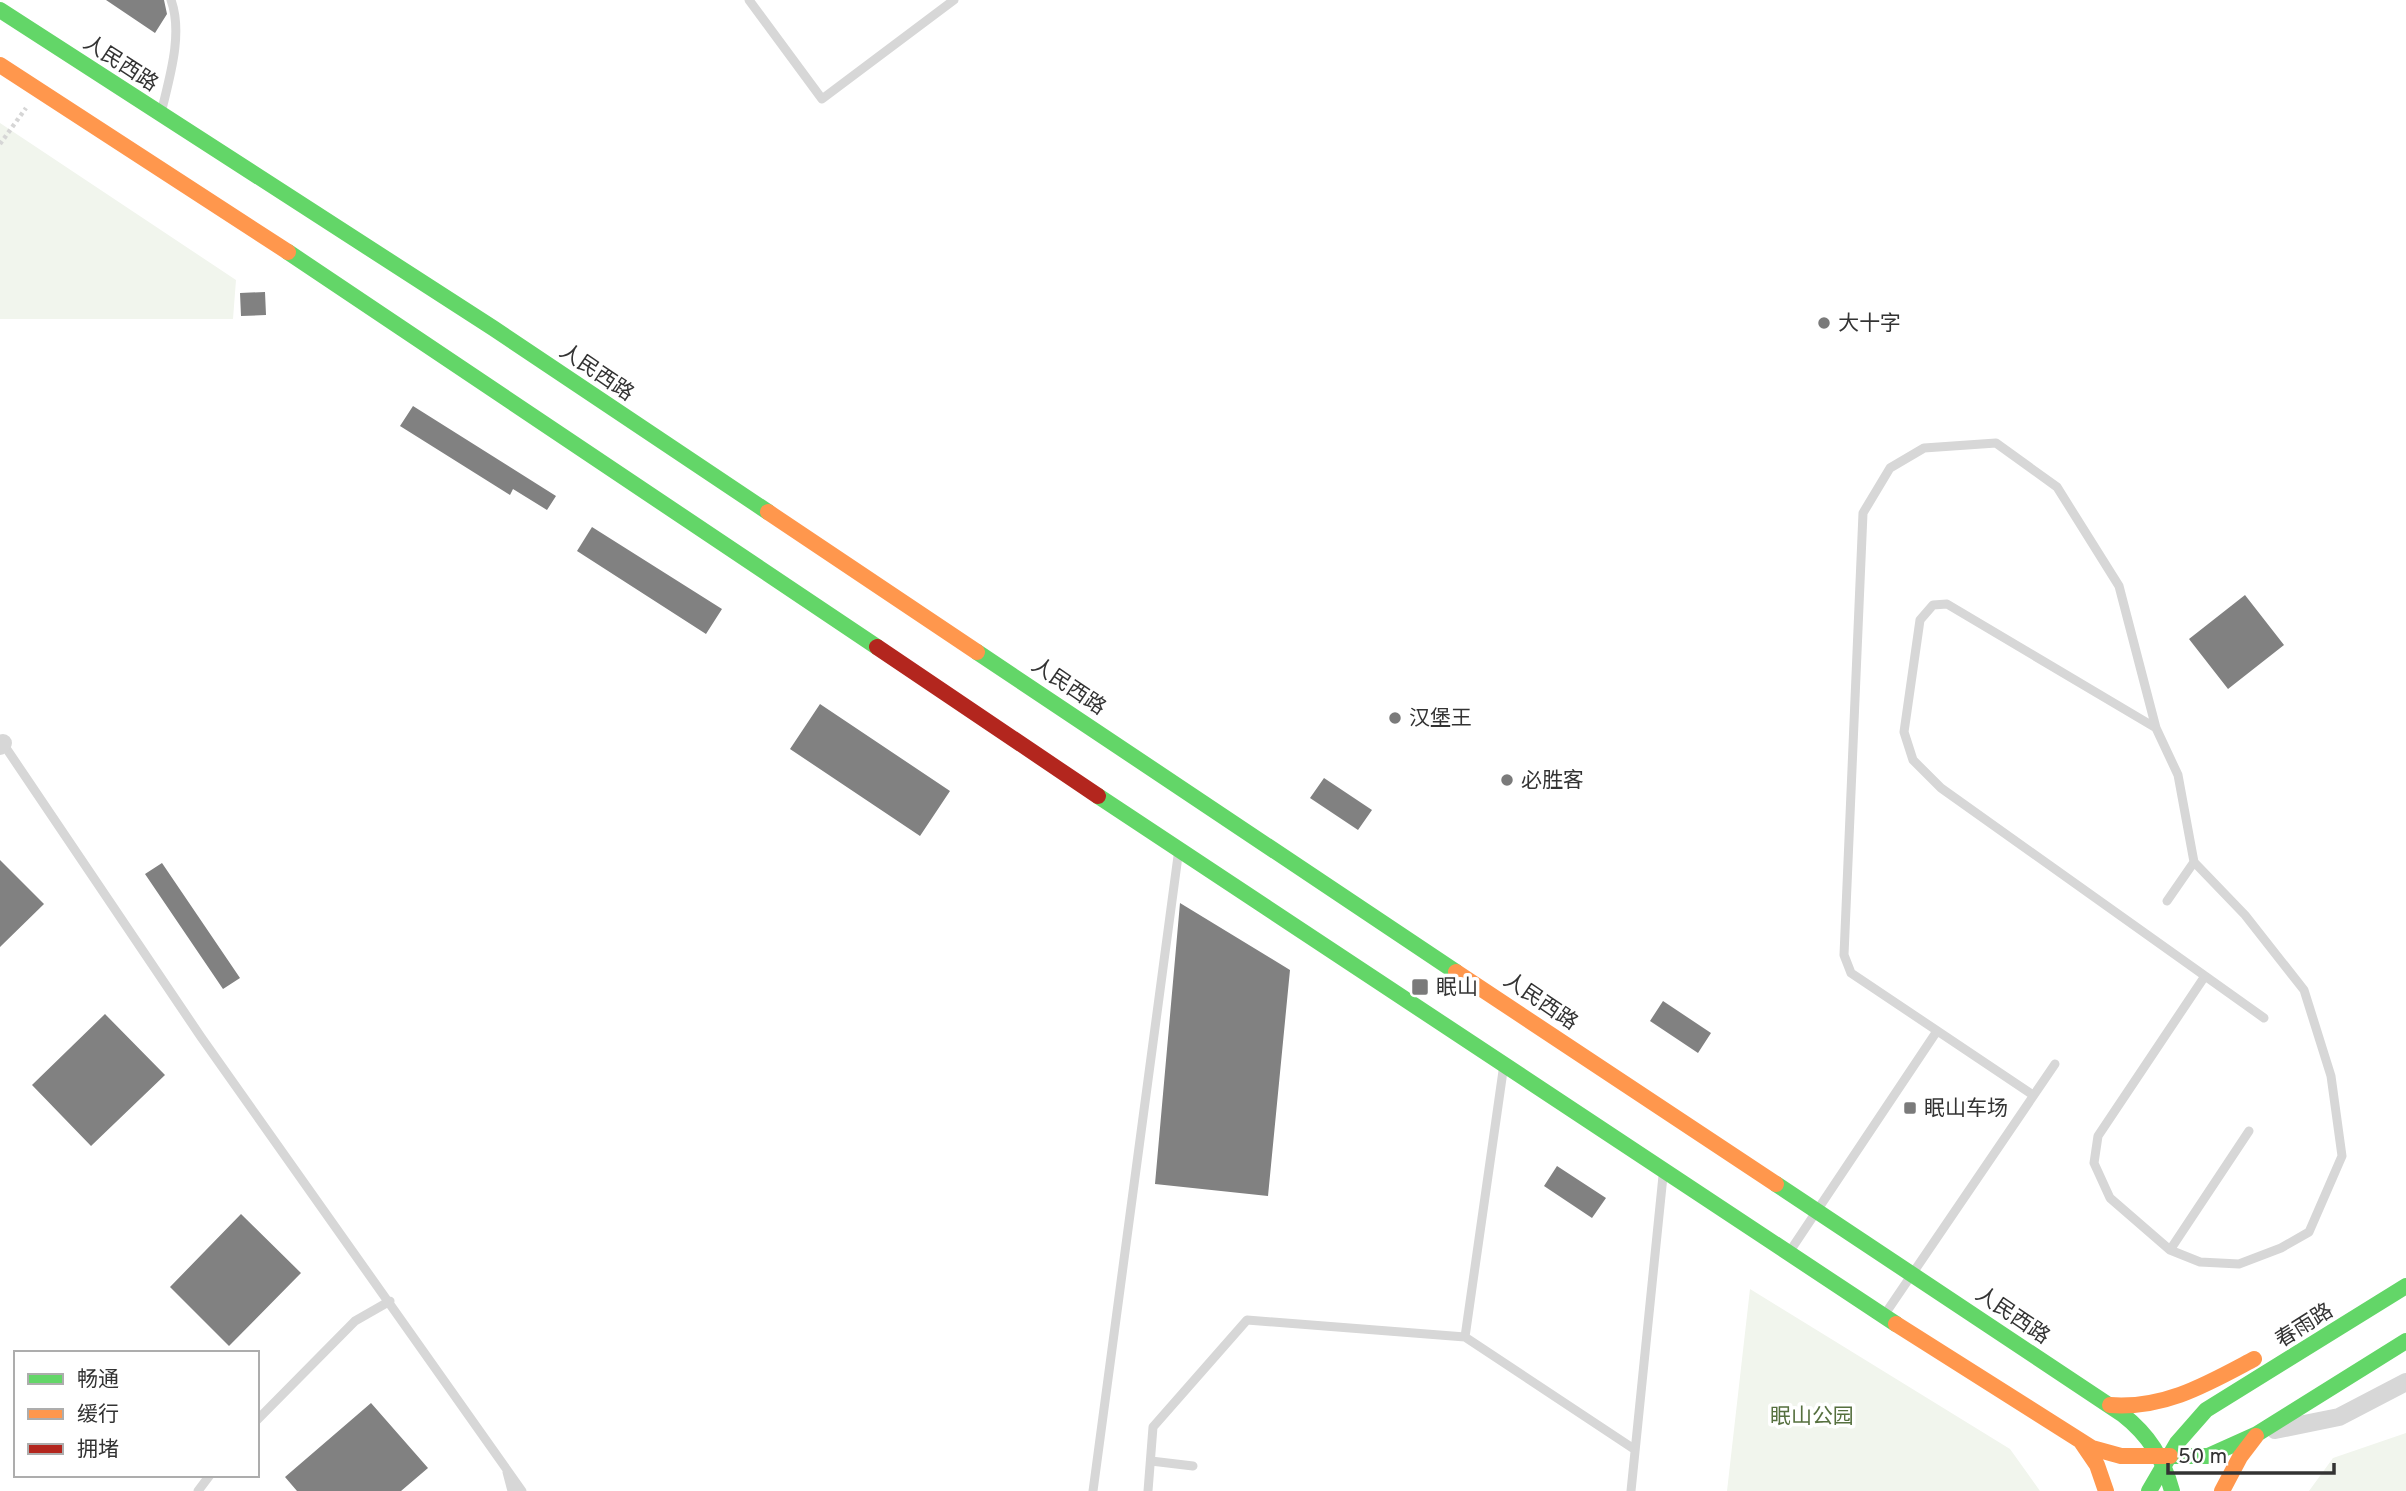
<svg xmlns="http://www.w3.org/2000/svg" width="2406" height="1491" font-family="Overpass,'Noto Sans SC',sans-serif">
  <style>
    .green { fill: #f1f5ed }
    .building { fill: #818181 }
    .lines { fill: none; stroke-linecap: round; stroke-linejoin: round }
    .path { stroke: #d6d6d6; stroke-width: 4.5; stroke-dasharray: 3.5 3.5; stroke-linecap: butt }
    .lane { stroke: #d7d7d7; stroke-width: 9 }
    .street { stroke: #d7d7d7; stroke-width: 18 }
    .fast { stroke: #63d668; stroke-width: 16 }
    .slow { stroke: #ff974d; stroke-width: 16 }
    .jam { stroke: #b3261e; stroke-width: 16 }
    .poi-dot { fill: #7a7a7a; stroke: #fff; stroke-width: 2.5 }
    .labels { text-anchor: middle; stroke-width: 7; stroke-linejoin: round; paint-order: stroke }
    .street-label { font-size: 21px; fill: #333; stroke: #fff }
    .poi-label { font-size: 21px; fill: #333; stroke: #fff; text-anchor: start }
    .park-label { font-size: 21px; fill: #56703f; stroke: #fff }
  </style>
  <rect width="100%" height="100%" fill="#fff"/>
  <path class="green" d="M0 123 236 280 233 319H0Z
    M1750 1289 2010 1449 2040 1491H1727Z
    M2406 1433V1491H2309L2333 1458Z"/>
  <path class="building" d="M106 0H164L167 14 155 33Z
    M265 292 266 315 241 316 240 293Z
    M413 406 556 496 547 510 513 489 510 495 400 426Z
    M592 527 722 609 706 634 577 551Z
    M2245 595 2284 645 2228 689 2189 639Z
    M820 704 950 791 920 836 790 749Z
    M1324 778 1372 810 1358 830 1310 798Z
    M0 860 44 904 0 947Z
    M162 863 240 978 223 989 145 874Z
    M1180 903 1290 970 1268 1196 1155 1184Z
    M1663 1001 1711 1033 1698 1053 1650 1021Z
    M105 1014 165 1075 91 1146 32 1085Z
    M1557 1166 1606 1198 1592 1218 1544 1186Z
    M241 1214 301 1273 229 1346 170 1287Z
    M371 1403 428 1468 401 1491H297L285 1477Z"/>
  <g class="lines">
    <path class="path" d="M0 144 26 108"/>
    <path class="lane" d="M749 0 822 99 954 0
      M162 109C170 76 183 33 171 0
      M2156 728 1947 604 1933 605 1920 620 1904 732 1913 760 1941 788 2264 1018
      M2 742 201 1037 522 1491
      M2167 901 2194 862
      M1503 1071 1465 1337 1634 1449
      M2033 1095 1851 973 1844 955 1863 513 1890 468 1924 448 1996 443 2057 487 2119 586 2156 728 2178 775 2194 862 2245 915 2304 990 2331 1076 2342 1156 2309 1232 2281 1248 2239 1264 2200 1262 2170 1250 2110 1198 2094 1163 2098 1136 2205 976
      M2170 1250 2249 1131
      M1790 1251 1937 1031
      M1885 1314 2055 1064
      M257 1420 355 1321 390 1301
      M1151 1461 1193 1466
      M507 1472 512 1491
      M198 1491 210 1475
      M1093 1491 1178 856
      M1148 1491 1153 1427 1247 1320 1465 1337
      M1631 1491 1663 1176"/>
    <path class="street" d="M0 746 3 743
      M2275 1430 2339 1417 2406 1382"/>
    <path class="fast" d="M0 10 493 328 768 512
      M288 252 877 647
      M977 652 1456 972
      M1098 796 1896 1324
      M1776 1184 2122 1414C2149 1435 2163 1458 2172 1491
      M2170 1456H2208L2257 1434 2406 1341
      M2149 1491 2177 1443 2206 1410 2406 1286"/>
    <path class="slow" d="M0 65 288 252
      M768 512 977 652
      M1456 972 1776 1184
      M1896 1324 2092 1448 2121 1456H2170
      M2110 1405C2165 1409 2207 1384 2254 1359
      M2082 1443 2097 1465 2106 1491
      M2222 1491 2240 1457 2256 1436"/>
    <path class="jam" d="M877 647 1098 796"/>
  </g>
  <g class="poi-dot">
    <circle cx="1824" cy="323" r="7"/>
    <circle cx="1395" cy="718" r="7"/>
    <circle cx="1507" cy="780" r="7"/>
    <rect x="1411" y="978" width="18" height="18" rx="3.5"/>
    <rect x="1903" y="1101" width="14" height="14" rx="3.5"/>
  </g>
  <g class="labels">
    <g class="street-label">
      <text transform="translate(121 63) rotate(33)" y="7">人民西路</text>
      <text transform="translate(597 372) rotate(34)" y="7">人民西路</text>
      <text transform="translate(1069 686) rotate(34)" y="7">人民西路</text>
      <text transform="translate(1541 1001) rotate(34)" y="7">人民西路</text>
      <text transform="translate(2013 1315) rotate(34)" y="7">人民西路</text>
      <text transform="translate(2304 1325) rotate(-32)" y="7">春雨路</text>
    </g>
    <g class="poi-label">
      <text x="1838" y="330">大十字</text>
      <text x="1409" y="725">汉堡王</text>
      <text x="1521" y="787">必胜客</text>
      <text x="1436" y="994">眠山</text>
      <text x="1924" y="1115">眠山车场</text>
    </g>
    <g class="park-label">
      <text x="1812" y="1423">眠山公园</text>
    </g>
  </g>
  <rect x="14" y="1351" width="245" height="126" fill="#ffffff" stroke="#adadad" stroke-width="2"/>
  <rect x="28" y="1374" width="35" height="10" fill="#63d668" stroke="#adadad" stroke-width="2"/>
  <text x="77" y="1386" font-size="21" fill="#333333">畅通</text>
  <rect x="28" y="1409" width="35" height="10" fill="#ff974d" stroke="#adadad" stroke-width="2"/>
  <text x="77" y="1421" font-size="21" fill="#333333">缓行</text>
  <rect x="28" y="1444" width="35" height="10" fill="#b3261e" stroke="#adadad" stroke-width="2"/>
  <text x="77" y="1456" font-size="21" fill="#333333">拥堵</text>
  <path d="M2168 1463v10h166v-10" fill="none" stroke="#333333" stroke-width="3.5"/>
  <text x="2178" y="1463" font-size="21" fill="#333333" stroke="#ffffff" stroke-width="5" paint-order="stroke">50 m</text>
</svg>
